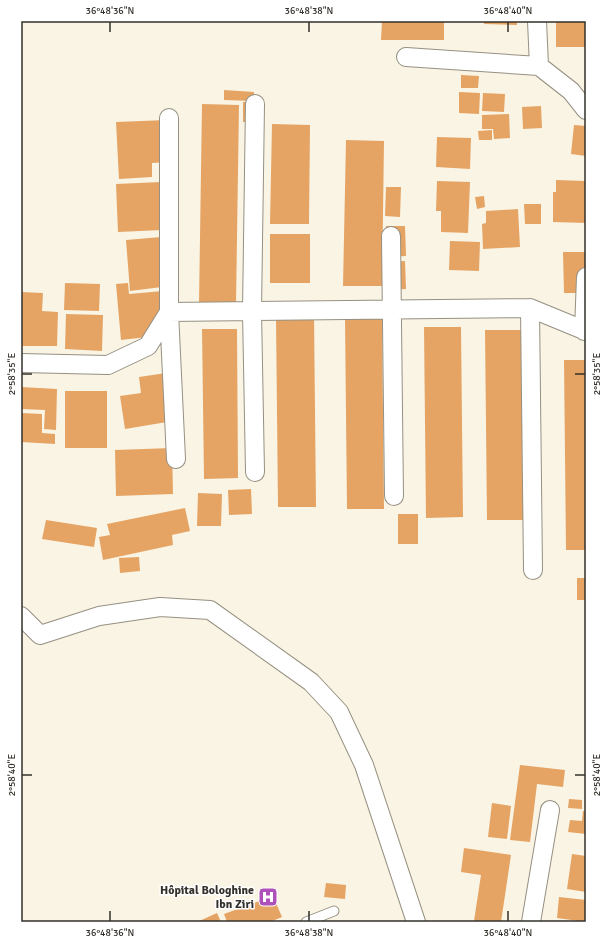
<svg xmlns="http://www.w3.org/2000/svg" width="607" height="943" font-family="Signika,sans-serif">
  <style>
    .building { fill: #e5a464 }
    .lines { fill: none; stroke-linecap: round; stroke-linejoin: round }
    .service-casing { stroke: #959082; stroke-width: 11 }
    .minor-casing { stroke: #959082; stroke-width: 20 }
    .service { stroke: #fff; stroke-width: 9 }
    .minor { stroke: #fff; stroke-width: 18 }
    .ticks { fill: none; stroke: #33302b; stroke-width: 1.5 }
    .labels { text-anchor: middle; stroke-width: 3; stroke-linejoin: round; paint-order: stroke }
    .poi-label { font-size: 12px; font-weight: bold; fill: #33302b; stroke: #fff; text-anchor: end }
    .neatline { fill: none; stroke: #33302b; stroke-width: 1.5 }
    .ticks-label { font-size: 10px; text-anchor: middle; fill: #33302b }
  </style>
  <rect width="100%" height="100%" fill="#faf4e4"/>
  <path class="building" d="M382 21H444V40H381Z
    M484 21H517V25L484 24Z
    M556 21H586V47H556Z
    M461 75 479 76 478 88H461Z
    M224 90 254 92V101L224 100Z
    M459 92 480 93 479 114 459 113Z
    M483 93 505 94 504 112 482 111Z
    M243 102H261V123L243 122Z
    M202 104 239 105 236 304H199Z
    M541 106 542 128 523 129 522 107Z
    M509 114 510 138 494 139 493 129H482V115Z
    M167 120 169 162 152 163V177L119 179 116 122Z
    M272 124 310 125 309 224H270Z
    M574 125 586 126V156L571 154Z
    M492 130V140H479L478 131Z
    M437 137 471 138 470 169 436 167Z
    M346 140 384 141 382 286H343Z
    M556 180 586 181V223L553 222V192H556Z
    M437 181 470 182 468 233 441 232V211H436Z
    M161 182 162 230 118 232 116 184Z
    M386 187H401L400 217 385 216Z
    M484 196 485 207 477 209 475 197Z
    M524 204H541V224H525Z
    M518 209 520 247 483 249 482 224 486 223V211Z
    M386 226H405L406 256 387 257Z
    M270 234H310V283H270Z
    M173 236 162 287 130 291 126 240Z
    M450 241 480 242 479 271 449 270Z
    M563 252H586V293H564Z
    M405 261 406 289 385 290 384 262Z
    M65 283 100 284 99 311 64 310Z
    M128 283 129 294 163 291 156 336 121 340 116 284Z
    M21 292 43 293 42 311 58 312 57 346H21Z
    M66 314 103 315 102 351 65 349Z
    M314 316 316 507H278L276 317Z
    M345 319H382L384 509H347Z
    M424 327H461L463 517 426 518Z
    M202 329H237L238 478 204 479Z
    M485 330H522L524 520H487Z
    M564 360H586V550H566Z
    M166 373 173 421 125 429 120 396 141 393 139 377Z
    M21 387 57 389 56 430 44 429 45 410 21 409Z
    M65 391H107V448H65Z
    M21 413 42 414V433L55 434V444L21 442Z
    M172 448 173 494 116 496 115 450Z
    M251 489 252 514 229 515 228 490Z
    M198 493 222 494 221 526H197Z
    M185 508 190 531 172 535 173 545 103 560 99 537 110 535 107 524Z
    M398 514H418V544H398Z
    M46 520 97 528 94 547 42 539Z
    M139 557 140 571 120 573 119 558Z
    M577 578H586V600H577Z
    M520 765 565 770 563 787 537 784 530 842 510 840Z
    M569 799 582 800V809L568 808Z
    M492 803 511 806 507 839 488 837Z
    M583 811H586V834L568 832 570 820 582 821Z
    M464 848 511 855 501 922 474 921 481 875 461 872Z
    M572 854 586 856V892L567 889Z
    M326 883 346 885 345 899 324 897Z
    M273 896 282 917 270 922H227L224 914Z
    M559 897 586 900V922L557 918Z
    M217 913 221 922H197Z"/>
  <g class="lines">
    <defs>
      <path id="service" d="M306 922 334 911"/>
      <path id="minor" d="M537 21 539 66
        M406 57 539 66 571 91 586 110
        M169 118V312L176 459
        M391 236 394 496
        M530 308 533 570
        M584 331 586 277
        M21 363 108 365 148 346 169 312 530 308 586 331
        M255 472 252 311 255 104
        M21 616 40 635 99 616 160 607 210 610 311 682 339 712 364 765 416 922
        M531 922 550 810"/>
    </defs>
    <use href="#service" class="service-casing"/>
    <use href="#minor" class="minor-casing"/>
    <use href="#service" class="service"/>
    <use href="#minor" class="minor"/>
  </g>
  <path class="ticks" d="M110 22V32M309 22V32M508 22V32M22 374H32M575 374H585M22 775H32M575 775H585M110 911V921M309 911V921M508 911V921"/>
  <defs>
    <symbol id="hospital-square" viewBox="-11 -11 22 22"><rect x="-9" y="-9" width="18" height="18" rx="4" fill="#af51ba" stroke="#fff"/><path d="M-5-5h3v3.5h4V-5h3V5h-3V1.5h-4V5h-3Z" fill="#fff"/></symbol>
  </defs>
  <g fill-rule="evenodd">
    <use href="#hospital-square" x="257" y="886" width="22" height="22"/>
  </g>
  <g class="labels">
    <g class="poi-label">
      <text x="254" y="894">Hôpital Bologhine<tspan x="254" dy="14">Ibn Ziri</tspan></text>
    </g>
  </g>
  <rect width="607" height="943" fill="none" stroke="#ffffff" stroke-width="44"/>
  <rect x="22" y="22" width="563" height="899" class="neatline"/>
  <g class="ticks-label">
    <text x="110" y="14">36°48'36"N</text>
    <text x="309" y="14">36°48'38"N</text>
    <text x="508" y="14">36°48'40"N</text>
    <text transform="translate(596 374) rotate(-90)" y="4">2°58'35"E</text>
    <text transform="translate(11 374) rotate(-90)" y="4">2°58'35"E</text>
    <text transform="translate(11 775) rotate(-90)" y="4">2°58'40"E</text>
    <text transform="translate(596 775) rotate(-90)" y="4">2°58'40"E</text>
    <text x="110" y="936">36°48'36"N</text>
    <text x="309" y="936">36°48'38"N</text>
    <text x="508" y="936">36°48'40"N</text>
  </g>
</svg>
